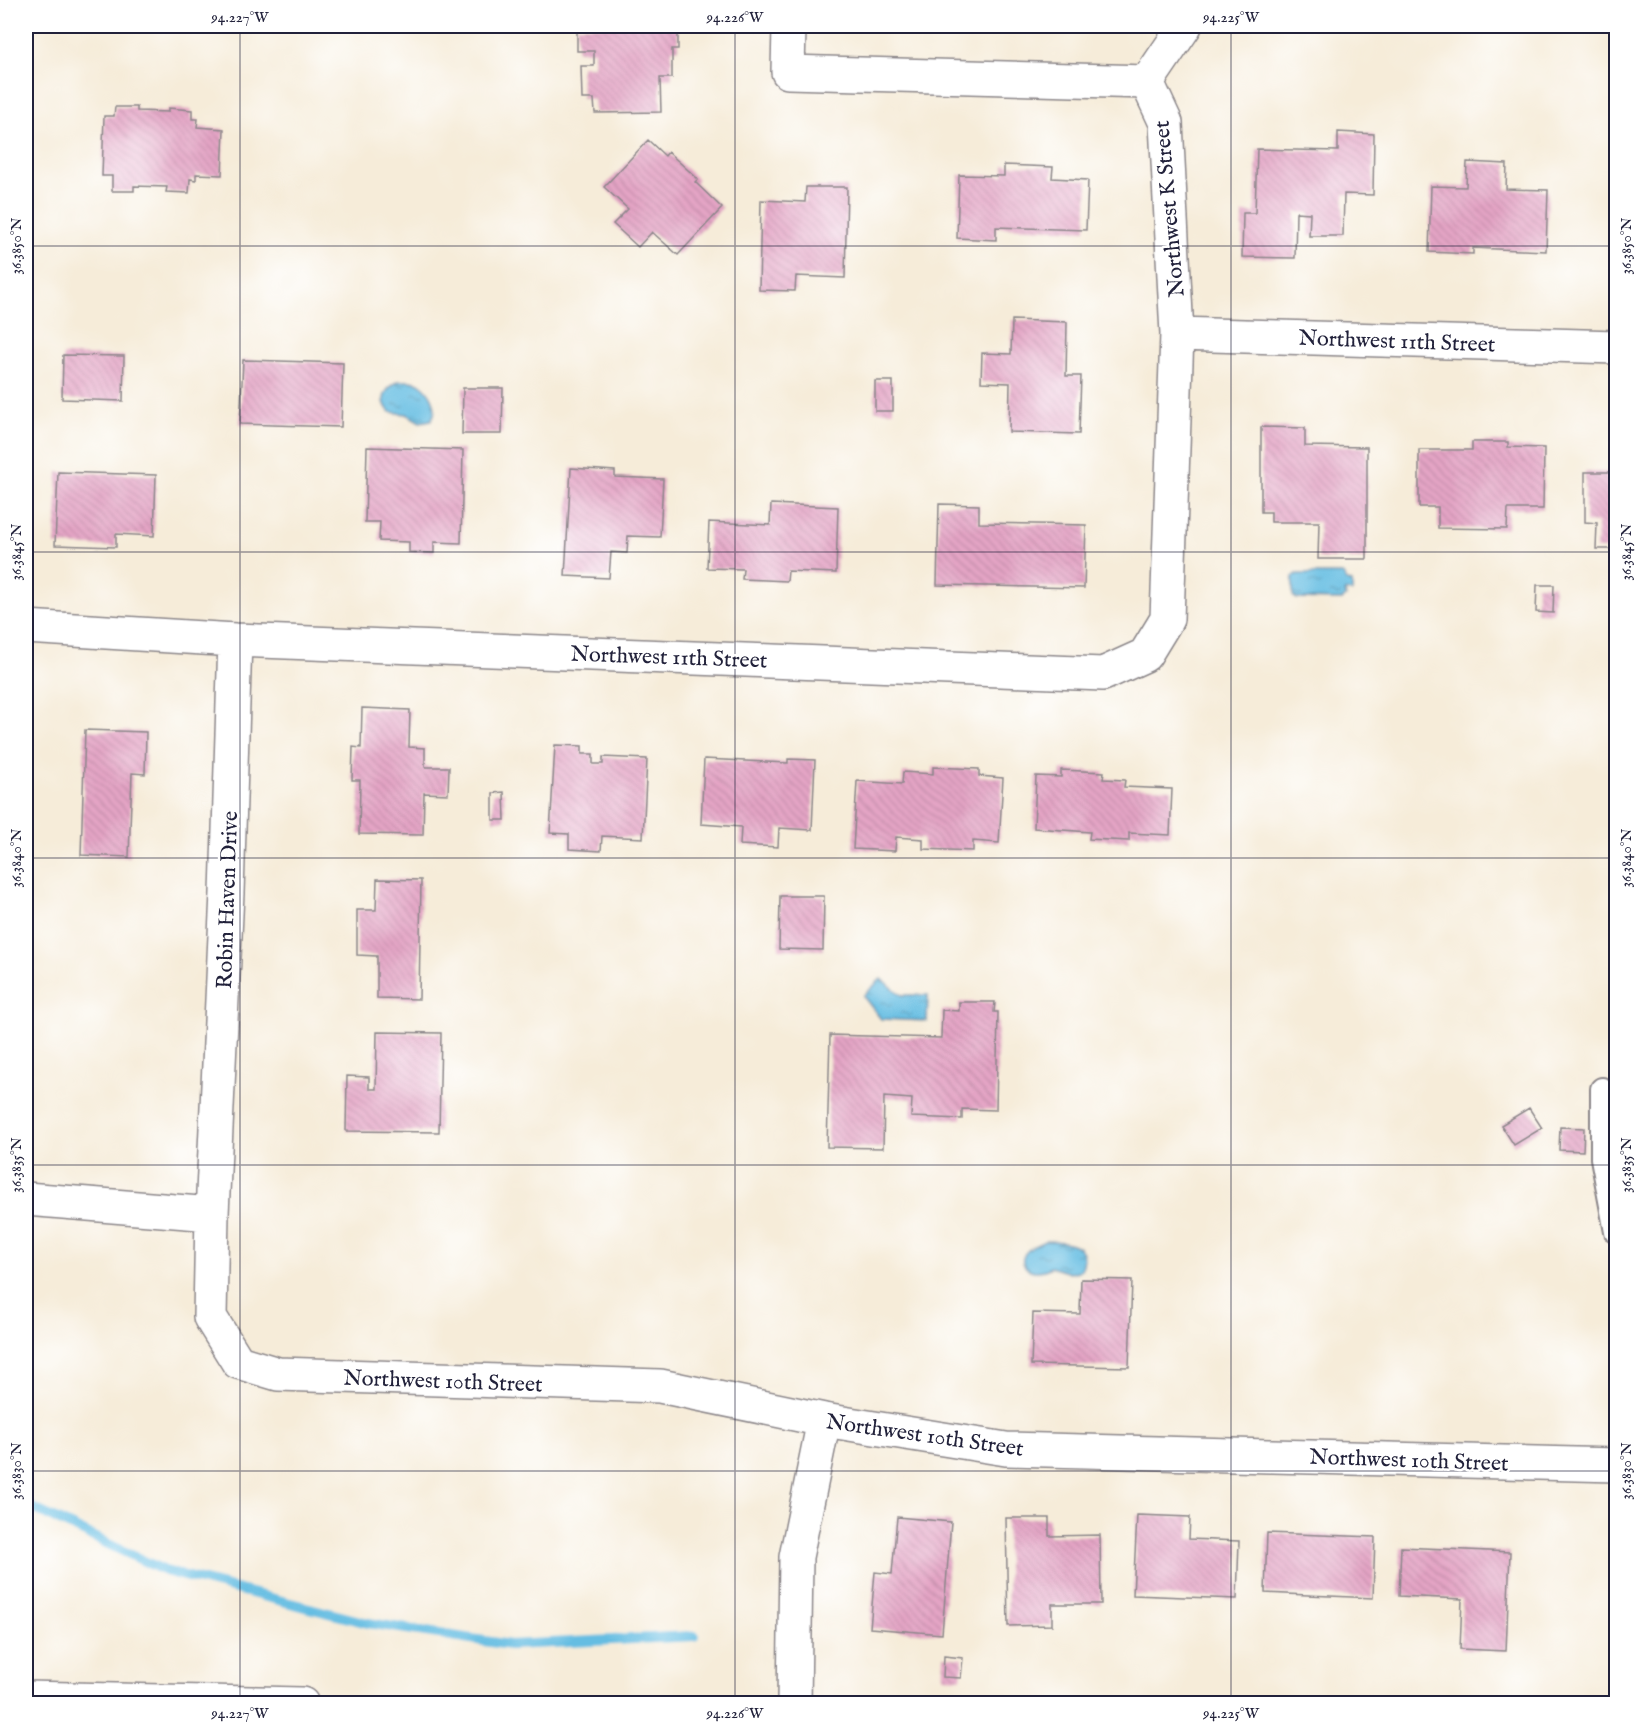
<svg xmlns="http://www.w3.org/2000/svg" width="1642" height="1729" font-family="'IM FELL English',serif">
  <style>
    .water { fill: url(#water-ripples); stroke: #44708e; stroke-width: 1.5 }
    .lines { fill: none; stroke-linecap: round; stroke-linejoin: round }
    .stream { stroke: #65bde2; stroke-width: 10 }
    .building { fill: url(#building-back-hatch) }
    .service-casing { stroke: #8c878a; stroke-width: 26 }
    .minor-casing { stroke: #8c878a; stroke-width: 36 }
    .service { stroke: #fff; stroke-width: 22 }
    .minor { stroke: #fff; stroke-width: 33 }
    .ticks { fill: none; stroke: #22223b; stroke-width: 1.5; stroke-opacity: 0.45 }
    .labels { text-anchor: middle; stroke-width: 5; stroke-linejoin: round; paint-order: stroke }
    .street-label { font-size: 22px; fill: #22223b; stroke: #fff }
    .neatline { fill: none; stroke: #22223b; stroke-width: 2 }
    .ticks-label { font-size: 15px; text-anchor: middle; fill: #22223b }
  </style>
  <defs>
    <pattern id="water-ripples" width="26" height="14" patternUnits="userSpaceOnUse" patternTransform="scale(1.5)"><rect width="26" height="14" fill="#65bde2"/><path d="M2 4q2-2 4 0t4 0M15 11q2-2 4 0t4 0" fill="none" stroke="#5399b8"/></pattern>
    <pattern id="building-back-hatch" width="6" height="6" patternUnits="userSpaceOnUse" patternTransform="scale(1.5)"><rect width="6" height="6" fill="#e4a4c5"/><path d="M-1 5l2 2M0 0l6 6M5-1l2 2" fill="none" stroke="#c38daa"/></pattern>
  </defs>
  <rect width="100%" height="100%" fill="#fff"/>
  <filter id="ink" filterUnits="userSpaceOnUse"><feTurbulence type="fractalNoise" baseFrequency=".0167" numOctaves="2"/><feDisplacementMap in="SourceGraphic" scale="12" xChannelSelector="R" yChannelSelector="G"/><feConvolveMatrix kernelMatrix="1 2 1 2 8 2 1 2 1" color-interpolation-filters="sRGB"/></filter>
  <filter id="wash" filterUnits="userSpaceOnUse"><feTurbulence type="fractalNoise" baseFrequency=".008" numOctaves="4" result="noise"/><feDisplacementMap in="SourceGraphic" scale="24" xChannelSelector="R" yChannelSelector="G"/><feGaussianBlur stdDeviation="1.35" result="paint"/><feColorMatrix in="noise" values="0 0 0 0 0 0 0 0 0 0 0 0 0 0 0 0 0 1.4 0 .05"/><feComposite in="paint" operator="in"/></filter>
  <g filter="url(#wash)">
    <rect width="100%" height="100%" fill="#f6ecd9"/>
    <path class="water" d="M399 381C406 381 413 380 419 383 431 391 440 408 431 420L420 422 407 414 390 412C378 399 386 388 399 381Z
      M1297 574H1342L1345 576 1346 581 1352 582V592L1345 591 1346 597 1342 600 1297 599 1293 596V577Z
      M881 979 902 995H928L927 1021 881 1019 863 996Z
      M1045 1241C1064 1241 1093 1242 1081 1270L1070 1273 1051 1267C1029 1279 1012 1261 1031 1248 1035 1245 1041 1243 1045 1241Z"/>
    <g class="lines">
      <path class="stream" d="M26 1505 165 1571 368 1623 510 1645 694 1636"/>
    </g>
    <g id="blocks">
      <path class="building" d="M577 26H678V49H672V78H660L661 112 595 113 594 99H582L581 66H594V51H577Z
        M115 107H137V111L168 112V108L192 110V119H198L197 127 224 129 222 175 196 174V180L190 179 189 193 166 192 167 187 134 186V191H112V176H102L104 116H114Z
        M1338 132 1374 134 1373 195 1344 194 1343 236H1309L1310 213 1296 212 1295 258 1242 257 1243 213H1255L1257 149 1338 151Z
        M648 140 665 156 668 152 698 179 695 182 722 208 678 255 652 232 638 247 613 224 628 209 604 187Z
        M1467 162 1507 164 1506 189 1548 190 1546 251 1473 248V254L1429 252 1431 186 1466 187Z
        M1004 165 1053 167 1052 178 1088 180 1086 230 996 227V240L957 238 959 175 1004 176Z
        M806 187H847L845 278 796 276 795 291 759 290 761 200 805 202Z
        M1012 320 1067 322 1066 376H1081L1079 434 1009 432 1010 383 981 382 982 353 1011 354Z
        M63 355 124 356 123 401 62 399Z
        M243 360 343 363 341 427 240 424Z
        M875 381H893V411H875Z
        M463 388H503L502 434H462Z
        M1261 427 1305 428V446L1367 447V559H1318L1319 522H1271V512H1261Z
        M1472 442H1508V447L1544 448 1543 509H1508L1507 529 1438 528V507H1419V450H1472Z
        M367 447 463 450 461 543 434 542V553L409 552V542L379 541 380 522H365Z
        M571 468 615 471V477L663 479 660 537 628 536 627 553 611 552 609 578 565 576Z
        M58 472 156 475 154 536 116 534V547L55 545Z
        M1585 472H1616V549H1596L1597 523 1585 522Z
        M771 504 838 507 836 573 788 571 787 581 742 579 743 569 707 568 709 522 770 525Z
        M939 504 979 505V523L1086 525 1084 588 937 585Z
        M1537 585H1554L1553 613 1536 612Z
        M362 708 410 710 409 747 425 748V767H449L448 794 424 793 423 835 359 834 360 780H352L353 747 361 748Z
        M85 730 146 732 145 774 132 773 129 857 81 855Z
        M555 745 582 746V754H593V764H603V757L647 759 643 838 602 836 601 851 569 849V834L550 833Z
        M704 759 788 763V759L815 760 812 830 779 828 778 847 740 845 741 827 701 824Z
        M933 767 979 769V776L1003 778 999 843 973 841V851L923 849V839L896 837 895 851 853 849 857 781 902 784 903 772 933 774Z
        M1061 770 1104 772 1103 779 1125 780 1124 787 1172 789 1170 835 1129 833V841L1089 839 1090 832 1034 828 1036 776 1061 777Z
        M504 792 505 820H493V793Z
        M377 879 421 880 419 999 377 998V956L357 955V910H376Z
        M780 896H824L823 950 779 949Z
        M959 1002H995L994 1012H998L996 1110 962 1109V1119L911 1117 912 1099 884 1097 883 1148 827 1147 830 1035 941 1038 942 1010 959 1011Z
        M377 1032 441 1033 439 1132 346 1131 347 1076 369 1077V1089H376Z
        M1529 1108 1542 1128 1514 1145 1501 1125Z
        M1560 1127 1584 1128 1583 1151 1559 1150Z
        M1081 1279 1132 1280 1129 1367 1031 1365 1033 1313 1080 1314Z
        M1137 1515 1190 1517 1189 1539 1239 1541 1237 1599 1133 1595Z
        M897 1517 951 1522 942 1634 870 1628 875 1572 892 1574Z
        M1006 1518H1049V1536L1100 1535 1101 1604H1052V1625L1008 1626Z
        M1267 1533 1375 1537 1373 1598 1265 1593Z
        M1401 1547 1510 1552 1506 1651 1460 1649 1462 1599 1399 1596Z
        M944 1656 963 1658 961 1678 943 1677Z"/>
    </g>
  </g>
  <g filter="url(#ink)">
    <use href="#blocks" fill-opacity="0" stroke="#8c878a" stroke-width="1.5"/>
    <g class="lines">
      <defs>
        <path id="service" d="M1602 1089V1158L1616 1232"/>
        <path id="minor" d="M1147 82 1185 26
          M1177 334 1616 347
          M26 627 235 640 1103 674 1145 655 1167 619 1177 334 1166 123 1147 82 788 72 789 26
          M235 640 227 893 212 1214 210 1317 238 1362 278 1374 660 1386 824 1420 1006 1449 1616 1465
          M26 1199 212 1214
          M26 1698 302 1704
          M794 1704 796 1557 824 1420"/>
      </defs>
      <use href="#service" class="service-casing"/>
      <use href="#minor" class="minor-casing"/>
      <use href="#service" class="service"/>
      <use href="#minor" class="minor"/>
    </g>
  </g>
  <path class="ticks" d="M240 26V1704M735 26V1704M1231 26V1704M26 246H1616M26 552H1616M26 858H1616M26 1165H1616M26 1471H1616"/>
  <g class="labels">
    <g class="street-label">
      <text transform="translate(1168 209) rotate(-95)" y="8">Northwest K Street</text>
      <text transform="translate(1397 340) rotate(2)" y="8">Northwest 11th Street</text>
      <text transform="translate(669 656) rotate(2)" y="8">Northwest 11th Street</text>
      <text transform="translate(226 900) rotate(-88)" y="8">Robin Haven Drive</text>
      <text transform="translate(443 1380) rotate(2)" y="8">Northwest 10th Street</text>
      <text transform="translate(925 1434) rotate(8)" y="8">Northwest 10th Street</text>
      <text transform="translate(1409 1459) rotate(2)" y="8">Northwest 10th Street</text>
    </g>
  </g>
  <rect width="1642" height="1729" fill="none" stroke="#fff" stroke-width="66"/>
  <rect x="33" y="33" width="1576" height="1663" class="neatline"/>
  <g class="ticks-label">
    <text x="240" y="22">94.227°W</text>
    <text x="735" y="22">94.226°W</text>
    <text x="1231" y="22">94.225°W</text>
    <text transform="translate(16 246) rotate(-90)" y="5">36.3850°N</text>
    <text transform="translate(1626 246) rotate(-90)" y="5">36.3850°N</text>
    <text transform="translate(16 552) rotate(-90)" y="5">36.3845°N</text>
    <text transform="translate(1626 552) rotate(-90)" y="5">36.3845°N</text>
    <text transform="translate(16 858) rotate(-90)" y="5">36.3840°N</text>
    <text transform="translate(1626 858) rotate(-90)" y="5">36.3840°N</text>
    <text transform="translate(16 1165) rotate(-90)" y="5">36.3835°N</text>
    <text transform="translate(1626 1165) rotate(-90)" y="5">36.3835°N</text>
    <text transform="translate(16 1471) rotate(-90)" y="5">36.3830°N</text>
    <text transform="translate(1626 1471) rotate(-90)" y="5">36.3830°N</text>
    <text x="240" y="1718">94.227°W</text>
    <text x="735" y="1718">94.226°W</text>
    <text x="1231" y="1718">94.225°W</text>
  </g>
</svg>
